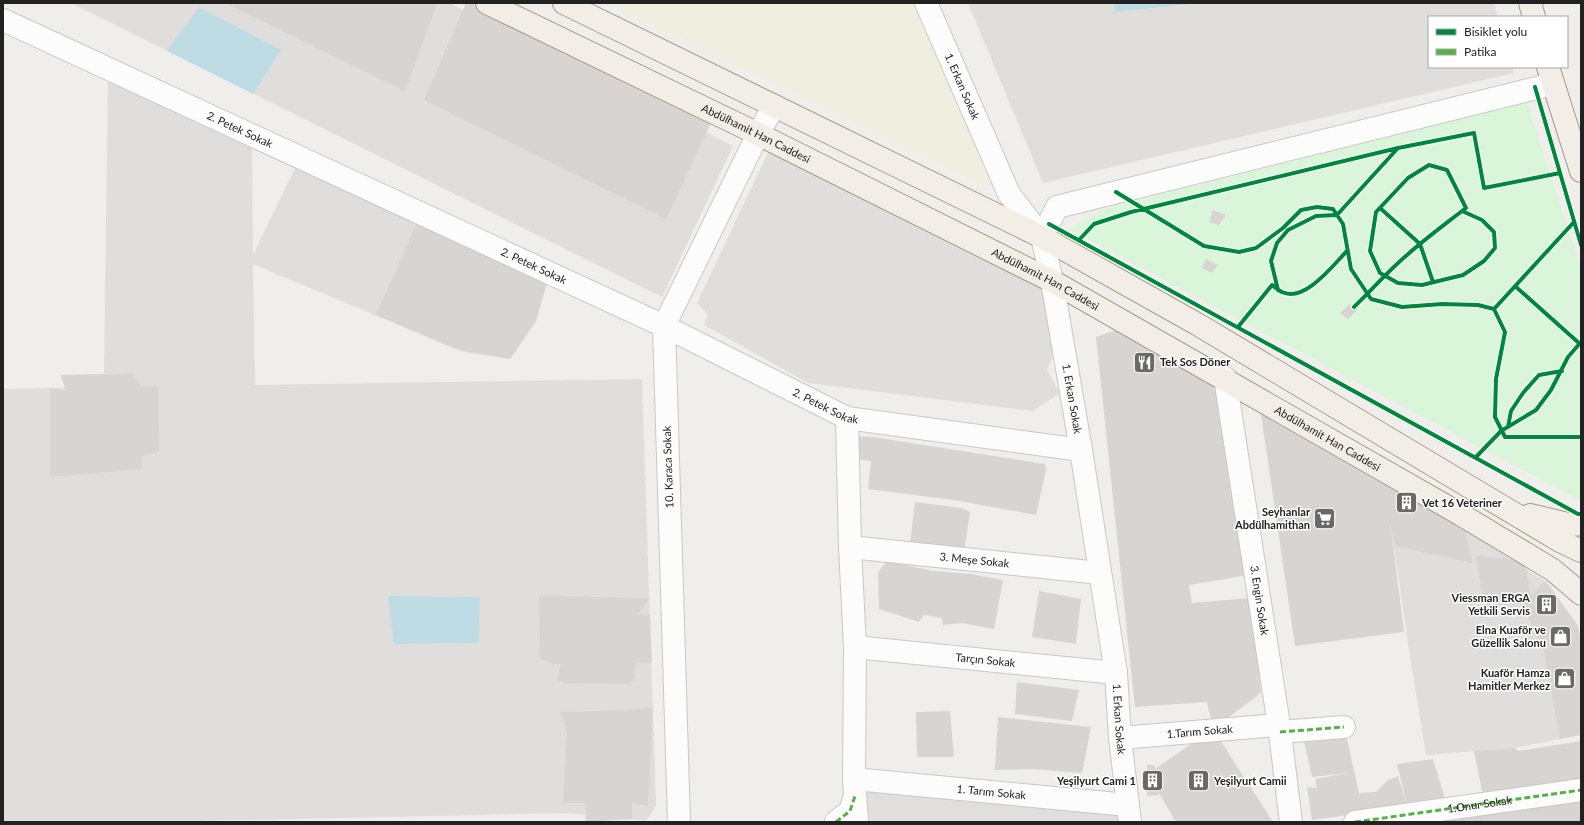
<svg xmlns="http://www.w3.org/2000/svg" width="1584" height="825" font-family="Lato,sans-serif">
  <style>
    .residential { fill: #dfdedc }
    .farmland { fill: #efefdf }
    .park { fill: #daf5da }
    .parking { fill: #e0dfde }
    .water { fill: #bfdbe3 }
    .building { fill: #d7d4d2 }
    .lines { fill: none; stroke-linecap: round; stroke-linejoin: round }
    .minor-casing { stroke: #c9c8c7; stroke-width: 24 }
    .major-casing { stroke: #a79c86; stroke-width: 24 }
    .minor { stroke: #fdfcfc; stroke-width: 22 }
    .major { stroke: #f3ede7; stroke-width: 22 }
    .quiet { stroke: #55b145; stroke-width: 3; stroke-dasharray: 6 3; stroke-linecap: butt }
    .cycleway-casing { stroke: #fff; stroke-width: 6 }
    .cycleway { stroke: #00873e; stroke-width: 4 }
    .labels { text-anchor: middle; stroke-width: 3; stroke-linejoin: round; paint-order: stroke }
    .street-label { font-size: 11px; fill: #222; stroke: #fff }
    .poi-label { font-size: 11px; font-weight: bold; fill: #222; stroke: #fff; text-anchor: end }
  </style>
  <rect width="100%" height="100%" fill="#f0eeeb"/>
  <path class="residential" d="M71 3H449L733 146 662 297Z
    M968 3H1494L1498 17H1429V67H1512L1514 73 1043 183Z
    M108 81 252 144 253 255 295 168 547 283 536 321 510 359 463 352 253 264 255 385 642 379 656 806 646 821 568 813 159 822H3V389L140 386 132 373H104Z
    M770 148 1042 285 1057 347 1047 370 1060 393 1033 411 808 383 704 325 708 315 697 303Z
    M1384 477 1549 584 1578 626 1581 646V735L1514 748 1426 755 1409 650Z"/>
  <path class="farmland" d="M607 3H925L989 186Z"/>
  <path class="park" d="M1527 102 1581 269V501L1068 229 1104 209Z"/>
  <path class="parking" d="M854 779 1128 805 1130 822H857Z"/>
  <path class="water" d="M1114 3H1191V4L1115 12Z
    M199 7 281 50 253 94 167 51Z
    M388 596 480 597 479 643 394 644Z"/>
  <path class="building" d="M225 3H437L405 91Z
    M466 3H472L712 121 666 219 424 100Z
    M1213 210 1226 215 1219 225 1209 222Z
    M417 223 547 283 536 321 510 359 456 349 376 315Z
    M1206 259 1218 265 1212 273 1202 268Z
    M1350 304 1358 309 1348 319 1340 313Z
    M1130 325 1225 378 1248 575 1189 585 1192 603 1251 598 1261 693 1213 729 1207 702 1135 707 1096 337Z
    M132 373 141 386H158L159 452 142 456V469L50 477V388L66 391 61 375Z
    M1261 414 1384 477 1465 529 1472 563 1394 546 1390 521 1404 632 1295 646Z
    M857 436 873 437 1045 464 1046 470 1036 515 954 500 868 489 871 461 855 459Z
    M915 502 961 508 970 512 964 553 910 544Z
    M1476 556 1511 559 1526 567 1530 594 1532 595 1545 581 1578 626 1581 646V735L1560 739 1542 641H1539L1535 634 1523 604 1484 605Z
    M887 561 933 571 971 574 1003 580 994 629 962 623 943 625 942 618 924 615 919 622 879 609 878 572Z
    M1039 591 1081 599 1076 644 1032 637Z
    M539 595 649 599 637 615H650L652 663 636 662 635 678 629 684 566 683 557 680 561 664H553L540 659Z
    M1017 682 1079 690 1072 721 1015 714Z
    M653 708 648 806 632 803V819L586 822 585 803H563L567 732 560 712 628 710Z
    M950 711 954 757H917L916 712Z
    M998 717 1091 727 1082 773 1033 769 995 770Z
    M1213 729 1273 822H1176L1159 793V795L1147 796V764L1155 766V769Z
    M1346 735 1359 793 1376 792 1387 781 1398 776 1407 804 1397 764 1433 759 1446 802 1312 820 1307 787 1317 788 1315 779 1348 773 1312 777 1303 737Z
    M1581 741V781L1484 801 1474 751 1514 748 1519 751Z
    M1581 798V822H1404Z"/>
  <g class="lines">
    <defs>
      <g id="minor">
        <path id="s1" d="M926 3 1009 194 1042 237 1052 281 1081 450 1116 673 1120 738 1130 822"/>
        <path id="s2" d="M3 20 664 326 847 418 1081 450"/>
        <path d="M1042 237 1057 207 1553 84"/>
        <path id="s3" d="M1225 378 1279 725 1291 822"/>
        <path d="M847 418 850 547 855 647 854 779 857 822"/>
        <path id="s4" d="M850 547 1100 573"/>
        <path id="s5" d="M855 647 1116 673"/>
        <path d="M1280 732 1344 727"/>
        <path id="s6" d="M1120 738 1279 725"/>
        <path id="s7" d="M854 779 1128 805"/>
        <path d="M679 822 664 326 758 134 774 106"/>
        <path d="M836 822 850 811 855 796"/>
        <path id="s8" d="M1355 822 1581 790"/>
      </g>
      <g id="major">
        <path id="s9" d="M487 3 758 134 1052 281 1460 514 1553 570 1581 594"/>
        <path d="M564 3 1042 237 1197 324 1560 541 1581 551"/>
        <path d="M1530 3 1534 17"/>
        <path d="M1548 67 1581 171"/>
        <path d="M1530 515 1572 525 1581 524"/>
      </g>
    </defs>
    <use href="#minor" class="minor-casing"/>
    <use href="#major" class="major-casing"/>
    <use href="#minor" class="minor"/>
    <use href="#major" class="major"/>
    <path class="quiet" d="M1280 732 1344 727
      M836 822 850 811 855 796
      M1355 822 1581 790"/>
    <defs>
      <path id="cycleway" d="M1535 87 1581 245
        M1116 192 1204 246 1239 252 1256 248 1283 228 1301 210 1317 207 1333 209 1343 224 1351 269 1371 299 1402 307 1442 304 1478 305 1494 309 1505 332 1496 379 1495 417 1505 437H1581
        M1380 208 1420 244 1433 282
        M1049 224 1578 514H1581
        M1079 240 1094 224 1131 212 1398 148 1474 133 1484 188 1560 173
        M1515 286 1580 344
        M1278 290 1271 261 1277 243 1288 230 1316 216 1337 215 1398 148
        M1354 307C1372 290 1388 271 1407 255 1425 239 1444 225 1462 211L1466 208 1447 170 1429 165 1408 178 1376 212 1370 251 1380 273 1398 283 1422 285 1463 275 1484 261 1495 248 1494 232 1482 220 1462 211
        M1494 309 1574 222
        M1238 327 1272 285C1275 287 1279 291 1282 292 1305 303 1334 264 1347 251
        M1508 427 1511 411 1523 393 1539 375 1562 371
        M1476 457 1501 431 1536 410 1551 390 1568 357 1581 342"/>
    </defs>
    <use href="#cycleway" class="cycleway-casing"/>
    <use href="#cycleway" class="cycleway"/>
  </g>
  <defs>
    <symbol id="restaurant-square" viewBox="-11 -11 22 22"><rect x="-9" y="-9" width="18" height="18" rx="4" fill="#6a6968" stroke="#fff"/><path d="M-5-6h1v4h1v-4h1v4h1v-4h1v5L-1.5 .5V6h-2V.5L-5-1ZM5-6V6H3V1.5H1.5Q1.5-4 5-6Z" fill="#fff"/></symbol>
    <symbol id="building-square" viewBox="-11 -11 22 22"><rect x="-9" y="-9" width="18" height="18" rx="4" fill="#6a6968" stroke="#fff"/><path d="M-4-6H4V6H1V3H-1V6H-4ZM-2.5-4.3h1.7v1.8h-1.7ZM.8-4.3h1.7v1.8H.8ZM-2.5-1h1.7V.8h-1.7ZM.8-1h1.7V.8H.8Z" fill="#fff"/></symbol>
    <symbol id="supermarket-square" viewBox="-11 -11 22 22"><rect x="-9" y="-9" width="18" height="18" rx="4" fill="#6a6968" stroke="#fff"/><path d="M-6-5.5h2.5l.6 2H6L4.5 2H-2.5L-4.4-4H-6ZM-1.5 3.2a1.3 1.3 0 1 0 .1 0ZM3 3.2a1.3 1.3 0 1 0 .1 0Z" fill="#fff"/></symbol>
    <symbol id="shop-square" viewBox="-11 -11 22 22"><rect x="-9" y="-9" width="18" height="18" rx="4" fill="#6a6968" stroke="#fff"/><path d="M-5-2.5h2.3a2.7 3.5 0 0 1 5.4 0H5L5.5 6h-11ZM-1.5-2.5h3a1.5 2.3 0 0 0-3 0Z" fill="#fff"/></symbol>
  </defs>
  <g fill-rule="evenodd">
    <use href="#restaurant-square" x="1132" y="350" width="25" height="25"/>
    <use href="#building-square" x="1394" y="490" width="25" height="25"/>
    <use href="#supermarket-square" x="1312" y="506" width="25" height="25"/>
    <use href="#building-square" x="1534" y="592" width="25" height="25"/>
    <use href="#shop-square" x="1548" y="624" width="25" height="25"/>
    <use href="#shop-square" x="1552" y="666" width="25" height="25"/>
    <use href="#building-square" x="1140" y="768" width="25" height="25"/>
    <use href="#building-square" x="1186" y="768" width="25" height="25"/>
  </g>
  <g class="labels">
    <g class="street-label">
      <text dy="4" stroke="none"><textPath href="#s1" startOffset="91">1. Erkan Sokak</textPath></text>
      <text dy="4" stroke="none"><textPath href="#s2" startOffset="261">2. Petek Sokak</textPath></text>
      <text dy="4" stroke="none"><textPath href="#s9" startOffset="299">Abdülhamit Han Caddesi</textPath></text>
      <text dy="4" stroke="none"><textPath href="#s2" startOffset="585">2. Petek Sokak</textPath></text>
      <text dy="4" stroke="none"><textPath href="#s9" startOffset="623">Abdülhamit Han Caddesi</textPath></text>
      <text dy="4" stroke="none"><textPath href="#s1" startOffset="427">1. Erkan Sokak</textPath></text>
      <text dy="4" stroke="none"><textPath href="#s2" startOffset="909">2. Petek Sokak</textPath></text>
      <text dy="4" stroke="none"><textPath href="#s9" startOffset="947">Abdülhamit Han Caddesi</textPath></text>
      <text transform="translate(668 467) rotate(-92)" y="4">10. Karaca Sokak</text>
      <text dy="4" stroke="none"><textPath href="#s4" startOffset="125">3. Meşe Sokak</textPath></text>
      <text dy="4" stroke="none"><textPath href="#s3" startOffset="225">3. Engin Sokak</textPath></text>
      <text dy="4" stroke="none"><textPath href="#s5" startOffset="131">Tarçın Sokak</textPath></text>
      <text dy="4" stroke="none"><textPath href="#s1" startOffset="751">1. Erkan Sokak</textPath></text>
      <text dy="4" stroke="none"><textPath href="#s6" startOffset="80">1.Tarım Sokak</textPath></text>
      <text dy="4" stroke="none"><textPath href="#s7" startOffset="138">1. Tarım Sokak</textPath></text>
      <text dy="4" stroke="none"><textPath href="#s8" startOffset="126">1.Onur Sokak</textPath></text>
    </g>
    <g class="poi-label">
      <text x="1160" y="366" text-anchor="start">Tek Sos Döner</text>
      <text x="1422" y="507" text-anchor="start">Vet 16 Veteriner</text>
      <text x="1310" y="516">Seyhanlar<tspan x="1310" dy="13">Abdülhamithan</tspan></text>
      <text x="1530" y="602">Viessman ERGA<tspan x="1530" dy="13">Yetkili Servis</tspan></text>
      <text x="1546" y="634">Elna Kuaför ve<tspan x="1546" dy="13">Güzellik Salonu</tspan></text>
      <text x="1550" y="677">Kuaför Hamza<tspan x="1550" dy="13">Hamitler Merkez</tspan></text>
      <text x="1136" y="785">Yeşilyurt Cami 1</text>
      <text x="1214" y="785" text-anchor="start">Yeşilyurt Camii</text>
    </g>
  </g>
  <rect width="1584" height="825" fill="none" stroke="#222222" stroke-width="8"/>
  <rect x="1428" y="16" width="140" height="52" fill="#ffffff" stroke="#a7a7a7"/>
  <rect x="1436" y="29" width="20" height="6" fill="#00873e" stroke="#a7a7a7"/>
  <text x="1464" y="36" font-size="12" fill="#222222">Bisiklet yolu</text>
  <rect x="1436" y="49" width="20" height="6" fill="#55b145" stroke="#a7a7a7"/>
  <text x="1464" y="56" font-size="12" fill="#222222">Patika</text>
</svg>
